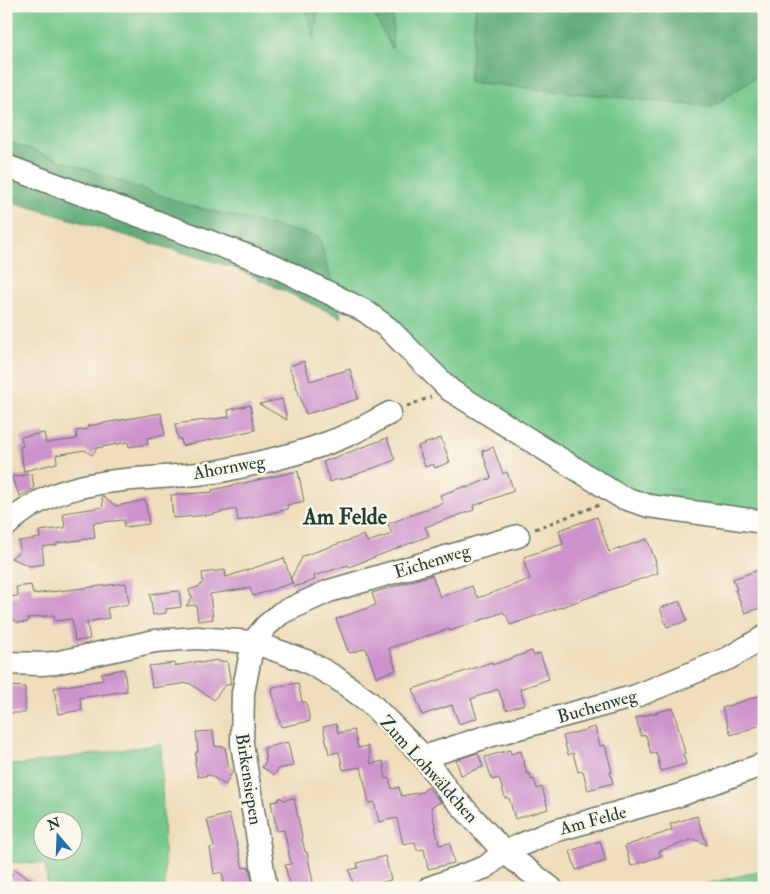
<svg xmlns="http://www.w3.org/2000/svg" width="770" height="894" font-family="'IM FELL Double Pica',serif">
  <style>
    .green { fill: #73c78b; stroke: #498260; fill-rule: evenodd }
    .forest { fill: #5eac77; stroke: #3e7456 }
    .building { fill: #cd93cc }
    .lines { fill: none; stroke-linecap: round; stroke-linejoin: round }
    .minor-casing { stroke: #687563; stroke-width: 25 }
    .path { stroke: #687563; stroke-width: 3; stroke-dasharray: 4 4; stroke-linecap: butt }
    .minor { stroke: #fff; stroke-width: 22 }
    .labels { text-anchor: middle; stroke-width: 5; stroke-linejoin: round; paint-order: stroke }
    .street-label { font-size: 18px; fill: #1f3d34; stroke: #fbf7ec }
    .district-label { font-size: 22px; font-weight: bold; fill: #1f3d34; stroke: #fbf7ec }
  </style>
  <rect width="100%" height="100%" fill="#fbf7ec"/>
  <filter id="ink" filterUnits="userSpaceOnUse"><feTurbulence type="fractalNoise" baseFrequency=".02" numOctaves="2"/><feDisplacementMap in="SourceGraphic" scale="10" xChannelSelector="R" yChannelSelector="G"/><feConvolveMatrix kernelMatrix="1 2 1 2 8 2 1 2 1" color-interpolation-filters="sRGB"/></filter>
  <filter id="wash" filterUnits="userSpaceOnUse"><feTurbulence type="fractalNoise" baseFrequency=".0096" numOctaves="4" result="noise"/><feDisplacementMap in="SourceGraphic" scale="20" xChannelSelector="R" yChannelSelector="G"/><feGaussianBlur stdDeviation="1.12" result="paint"/><feColorMatrix in="noise" values="0 0 0 0 0 0 0 0 0 0 0 0 0 0 0 0 0 1.4 0 .05"/><feComposite in="paint" operator="in"/></filter>
  <g filter="url(#wash)">
    <rect width="100%" height="100%" fill="#efddbb"/>
    <path class="green" d="M10 6H306L314 38 318 6H370L392 48 394 6H476L469 82 712 107 764 71V514L622 491 454 385 331 282 319 237 191 206 6 141V11Z
      M161 744 165 888H48L45 864 6 862V762L18 765ZM42 822H72V852H42Z
      M764 870V888H689Z"/>
    <path class="forest" d="M306 6H318L314 40Z
      M370 6H394L392 49Z
      M476 6H764V71L712 107 469 82Z
      M6 141 191 206 319 237 342 318 235 268 6 200Z"/>
    <g id="blocks">
      <path class="building" d="M304 361 310 381 350 369 358 399 306 414 289 366Z
        M282 399 287 420 259 404Z
        M250 405 255 430 182 446 181 439H178L175 424 229 417 228 410Z
        M161 413 165 435 147 438 148 444 129 447 128 442 97 448 92 455 85 450 56 455 57 463 24 471 20 447 23 446 21 437 44 433 46 443 77 439 76 431 88 429 87 426Z
        M387 438 395 460 341 480V478L330 482 323 462Z
        M441 438 450 462 435 468 433 464 425 467 418 446Z
        M493 447 503 474 507 472 514 491 473 506 474 510 425 527 429 536 349 567 348 565 314 576 315 580 294 587 291 578 303 556 364 535 367 542 392 534 388 524 443 503 440 495 466 486V488L491 478 482 451Z
        M298 471 304 501 287 505 288 509 238 521 236 509 209 515 173 518 171 495 213 492 212 490Z
        M32 474 34 489 20 496 11 477Z
        M102 496 116 506 145 500 149 524 124 527V520L93 523 95 538 57 543V545L42 547 44 564 30 566 11 558 20 551 19 541 40 538 39 531 65 528 63 513 103 507Z
        M597 517 609 552 647 539 656 562 655 563 658 573 510 625 506 614 505 615 504 612 450 631 449 629 389 648 396 670 376 677 366 648 350 653 348 651 336 619 376 605 372 593 432 575 440 597 472 586 476 596 477 595 478 598 530 579 524 562V557L563 544 559 530Z
        M284 558 292 583 253 596 250 588 210 594 213 619 198 621 196 605 186 606 193 596H191L189 590 200 586 203 582 202 573 225 570 226 577Z
        M764 568V607L745 613 735 590H737L733 579Z
        M126 583 129 604 107 608 109 618 87 622 90 639 75 641 72 619 55 621 54 615 28 618V622L18 623 14 620 6 622V597L18 596 16 587 31 585 33 594Z
        M179 591 181 607 166 609V613L153 615 150 594Z
        M680 601 687 621 667 627 660 608Z
        M532 651 534 656 540 653 549 679 520 689 525 704 506 710 498 689 471 699 477 718 459 724 452 705 422 715 413 689 492 662V665Z
        M218 660V662L227 661 231 684 224 686 214 700 189 683 152 688 149 666 175 663V666L200 661V663Z
        M124 669 127 691 80 698 82 710 58 714 54 688 103 680 101 673Z
        M298 683 302 702H306L310 721 281 727 272 691 273 687Z
        M6 686 25 687V713H6Z
        M764 694V724L731 735 722 708Z
        M673 708 685 753 683 754 686 764 661 771 656 752 651 754 646 735 641 736 636 718Z
        M336 724 338 733 354 730 358 748 368 746 371 764 383 761 386 779 389 778 392 789 399 787 401 796 422 792 428 787 436 797 441 802 431 807 439 845 450 843 454 863 428 869 424 849 417 850 415 842 403 844 397 818 379 822 374 802 369 803 361 767 343 770 339 752 329 754 323 727Z
        M595 727 600 746 605 745 612 772H610L613 783 588 790 583 771 578 772 573 753 568 755 563 736Z
        M213 731 215 746 225 747 229 769 233 771 225 785 210 775 198 777 195 763 196 752H198L196 732Z
        M288 742 293 766 278 769 274 775 262 767 266 761 264 748Z
        M510 750 511 754 521 751 527 774 530 773 531 780 534 779 537 789 542 787 548 809 515 819 509 798H505L499 778 492 780 485 757Z
        M478 753 483 767 461 775 456 760Z
        M280 797 284 800 294 798 305 852H307L313 882 290 887 285 865 291 864 284 830 277 831 271 802 278 801Z
        M229 814 243 868 249 867 253 888H225L222 872 214 874 210 848 214 847 207 820Z
        M697 816 707 845 694 839 659 851 661 856 631 866 625 846 672 830 670 824Z
        M600 841 606 861 576 870 570 851Z
        M385 856 391 880 365 887 364 884 354 887 349 870 358 868 357 863Z
        M15 869 25 876 46 888H6V884Z"/>
    </g>
  </g>
  <g filter="url(#ink)">
    <use href="#blocks" fill-opacity="0" stroke="#687563" stroke-width="1"/>
    <g class="lines">
      <defs>
        <path id="minor" d="M6 166 275 266 365 311 388 328 450 390 621 497 649 506 764 522
          M6 526C64 468 153 484 226 470 267 461 310 452 350 434 363 428 376 420 390 413
          M6 663 41 664 55 663 155 641 197 638 253 642 306 661 335 677 369 702 424 757 449 792 504 852 551 888
          M424 757 489 736 636 696 729 658 764 637
          M266 888 242 744 243 693 253 642 266 626 281 613 329 591 518 536
          M429 888 486 867 504 852 551 832 680 795 764 764"/>
      </defs>
      <use href="#minor" class="minor-casing"/>
      <path class="path" d="M407 406 431 397
        M535 529 599 505"/>
      <use href="#minor" class="minor"/>
    </g>
  </g>
  <g class="labels">
    <g class="street-label">
      <text transform="translate(229 467) rotate(-10)" y="6">Ahornweg</text>
      <text transform="translate(432 561) rotate(-17)" y="6">Eichenweg</text>
      <text transform="translate(597 706) rotate(-16)" y="6">Buchenweg</text>
      <text transform="translate(429 769) rotate(48)" y="6">Zum Lohwäldchen</text>
      <text transform="translate(249 779) rotate(81)" y="6">Birkensiepen</text>
      <text transform="translate(593 820) rotate(-15)" y="6">Am Felde</text>
    </g>
    <g class="district-label">
      <text x="345" y="524">Am Felde</text>
    </g>
  </g>
  <rect width="770" height="894" fill="none" stroke="#fbf7ec" stroke-width="25"/>
  <g transform="translate(58 836) rotate(341)"><circle r="24" fill="#fbf7ec" stroke="#a3ada2"/>
  <path d="M0-4L9 19L0 12L-9 19Z" fill="#1f6fb2"/>
  <text y="-8" font-size="14" font-weight="bold" text-anchor="middle" fill="#1f3d34">N</text>
  </g>
</svg>
